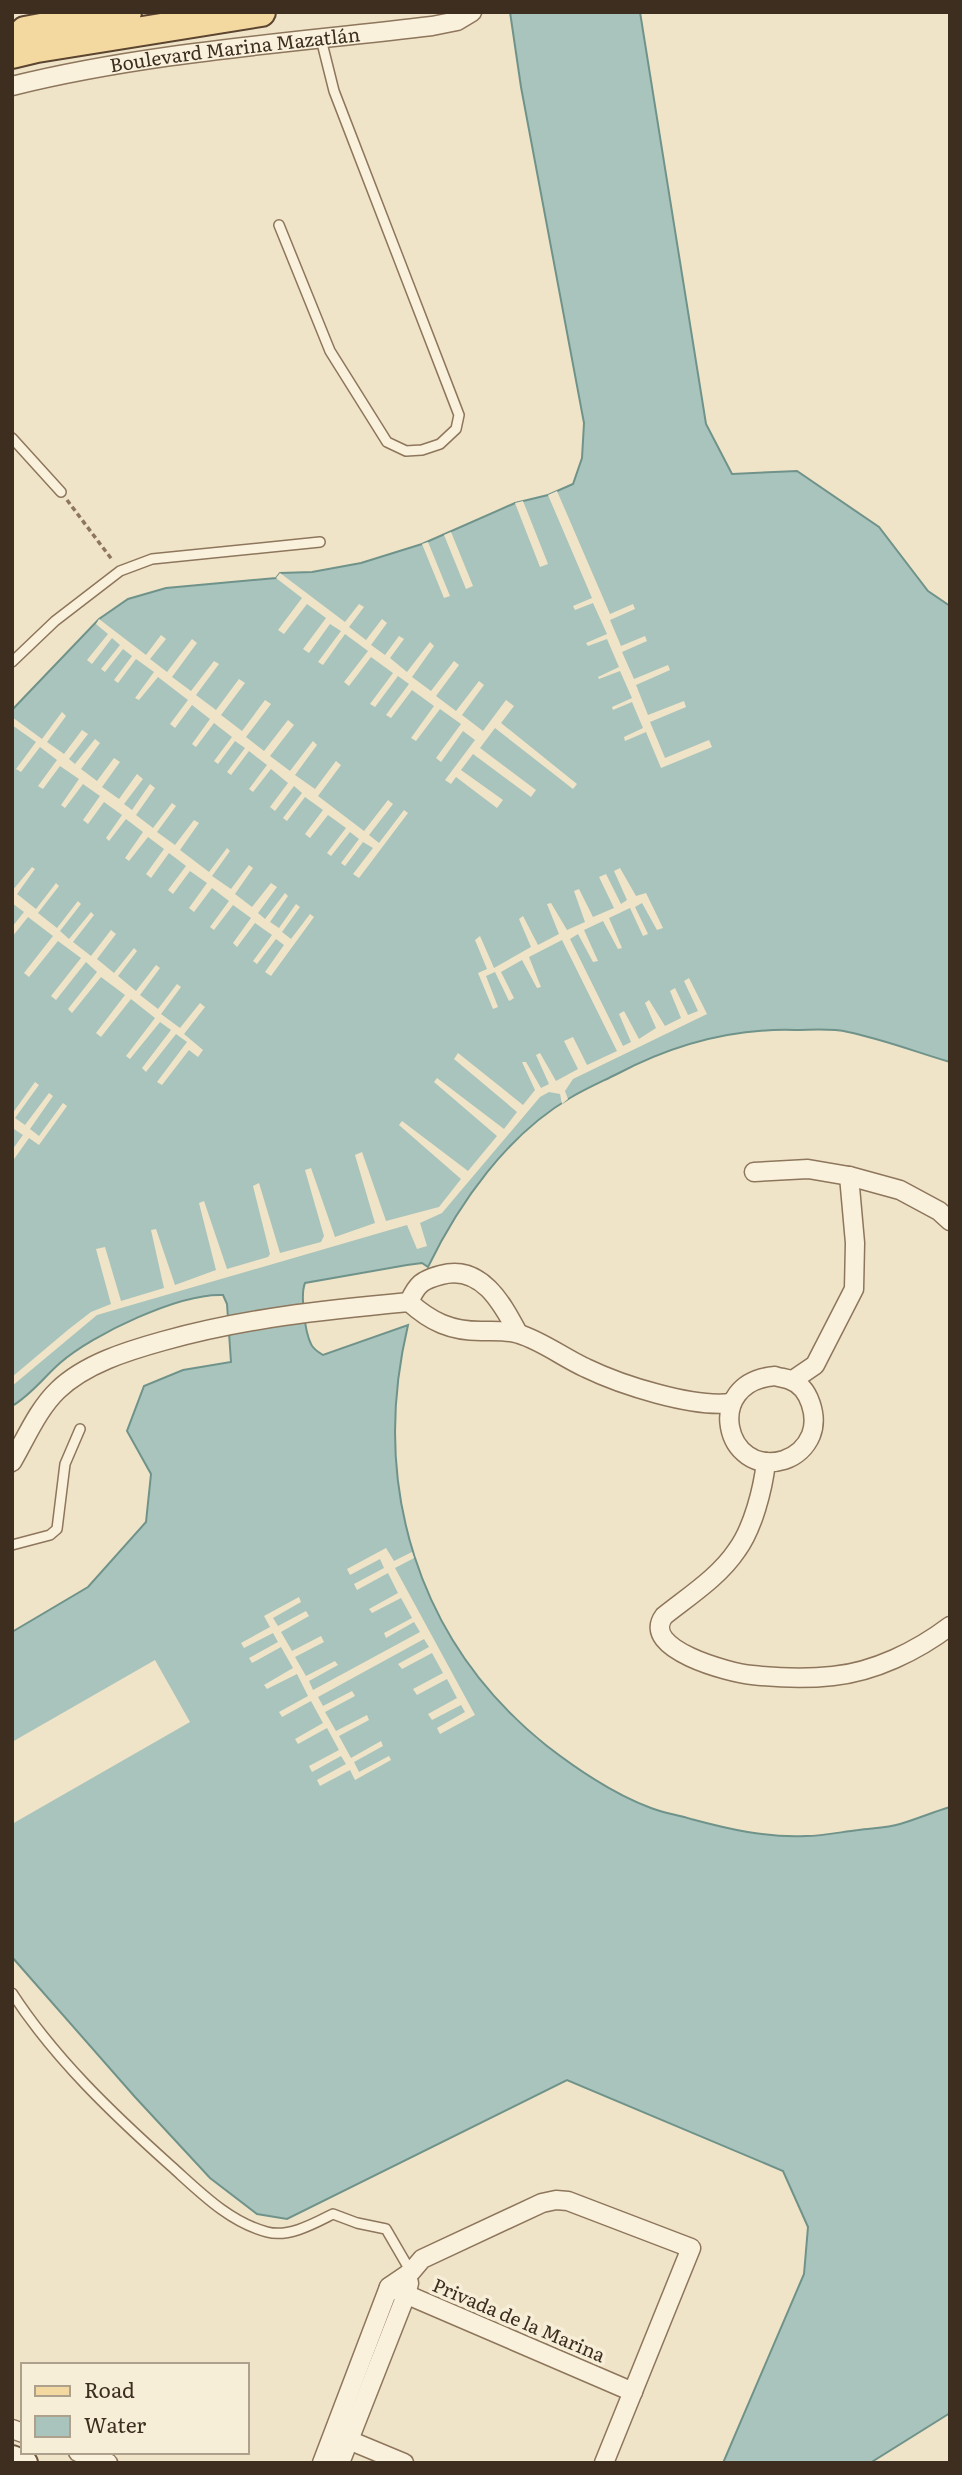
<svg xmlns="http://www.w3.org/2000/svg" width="962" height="2475" font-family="Literata,serif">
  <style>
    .water { fill: #a9c4bc; stroke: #6f938a; stroke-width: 2 }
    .pier { fill: #f0e4c8 }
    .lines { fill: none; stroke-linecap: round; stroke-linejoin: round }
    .service-casing { stroke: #8d765c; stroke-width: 12 }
    .minor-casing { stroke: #8d765c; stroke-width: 21 }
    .secondary-casing { stroke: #6f573f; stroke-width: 28 }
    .primary-casing { stroke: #5b4430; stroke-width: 32 }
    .path { stroke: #8d765c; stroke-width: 3.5; stroke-dasharray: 5 3.5; stroke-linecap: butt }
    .service { stroke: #faf1dc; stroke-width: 9 }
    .minor { stroke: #faf1dc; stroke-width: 18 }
    .secondary { stroke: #faf1dc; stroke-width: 24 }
    .primary { stroke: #f3d9a0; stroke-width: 28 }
    .labels { text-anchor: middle; stroke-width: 7; stroke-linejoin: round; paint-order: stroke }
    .street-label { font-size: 19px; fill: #3d2e20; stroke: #f7eed8 }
  </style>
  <rect width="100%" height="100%" fill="#f0e4c8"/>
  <path class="water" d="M510 12H640L706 424 732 474 797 471 879 527 928 591 950 606V1062C916 1052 882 1039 848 1032 831 1028 812 1030 795 1030 732 1028 672 1045 617 1074 601 1082 585 1089 570 1098 507 1135 459 1203 428 1267L422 1263 407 1265 305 1283C300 1295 305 1332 311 1344 313 1349 318 1352 323 1355L408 1325C370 1485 417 1642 547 1746 578 1770 613 1794 651 1808 664 1813 678 1815 691 1819 728 1829 767 1838 806 1836 823 1836 841 1832 858 1830 872 1828 887 1828 900 1824 917 1819 933 1812 950 1807V2413L870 2463H723L804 2274 808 2227 783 2171 567 2080 287 2219 257 2214 210 2178 135 2097 12 1957V1632L88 1587 146 1522 151 1474 127 1431 144 1386 183 1370 231 1362 227 1304 223 1295C180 1293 93 1334 60 1363 44 1377 31 1395 12 1406V710L99 619 128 599 166 588 276 578 280 573 312 572 361 563 422 544 515 503 548 495 573 484 582 458 584 423 521 87Z"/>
  <path class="pier" d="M557 491 610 614 633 604 635 609 610 620 621 646 645 636 647 641 622 652 634 679 668 665 670 670 636 685 648 715 684 701 686 707 650 722 665 758 709 740 712 747 661 768 646 732 625 741 624 737 643 728 632 702 613 710 612 707 632 698 620 671 599 679 598 677 619 667 607 639 588 646 586 643 607 634 593 603 575 610 573 606 592 598 548 495Z
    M523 501 548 564 540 567 515 503Z
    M451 532 473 586 466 589 444 535Z
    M428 542 450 596 444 598 422 544Z
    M280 573 345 622 359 604 364 607 349 627 366 640 382 619 387 623 371 645 385 655 399 636 404 639 390 658 407 672 430 642 434 646 412 677 431 691 454 661 459 665 436 696 456 711 479 681 484 685 462 715 483 731 506 700 514 706 501 723 577 784 573 789 495 728 480 748 536 790 531 797 473 754 461 770 503 800 497 808 456 777 451 784 445 780 475 740 463 731 441 762 436 758 461 724 440 709 416 741 411 738 434 706 412 690 391 718 386 715 409 684 398 676 375 707 370 704 393 673 371 657 349 686 344 682 368 651 345 634 323 665 318 662 341 631 330 624 309 653 303 649 326 618 307 604 284 634 278 630 302 598 276 578Z
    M99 619 146 655 161 635 166 639 150 659 167 672 192 639 197 643 172 677 191 691 214 661 219 664 196 695 216 710 239 679 245 683 221 715 242 731 265 700 271 704 246 737 264 751 288 720 294 725 270 756 290 771 313 741 317 745 295 775 315 789 336 761 341 765 318 796 364 831 388 800 393 804 369 835 379 843 404 810 408 813 359 878 353 874 373 848 363 842 345 866 341 863 359 839 350 832 331 856 327 853 346 828 328 815 310 838 305 834 323 810 305 797 287 821 283 818 302 793 294 786 275 811 270 807 288 783 271 769 253 792 249 789 267 765 249 751 231 775 227 772 245 748 235 741 218 764 214 761 232 737 214 723 196 747 192 744 210 719 192 705 175 728 170 724 188 700 158 677 139 700 135 698 154 672 136 659 118 683 114 680 132 656 123 649 105 672 101 669 120 645 112 638 92 664 87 660 108 634 96 624Z
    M62 712 66 716 47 742 64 754 82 730 88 734 69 759 75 764 95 739 100 743 81 769 97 781 114 758 120 762 102 787 119 799 137 774 143 779 124 804 132 810 150 784 155 788 136 815 153 828 172 803 176 806 157 832 175 845 194 820 199 823 180 850 209 872 227 848 230 851 212 876 231 889 249 865 253 868 235 894 252 907 271 883 277 887 258 913 265 919 285 893 288 896 270 922 279 928 296 904 300 907 282 932 291 939 310 914 314 917 271 976 265 972 284 945 276 939 257 964 253 961 272 935 255 923 237 947 233 943 251 918 233 905 214 930 210 927 229 901 212 888 194 912 189 908 207 883 190 871 173 894 168 890 186 866 169 853 151 878 146 874 164 849 148 837 129 861 125 858 143 832 126 819 109 841 106 838 122 815 104 802 88 824 83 820 100 796 83 784 65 808 61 805 79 779 60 766 43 789 38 786 57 760 40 747 21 772 16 769 36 742 12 725V717L42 739Z
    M32 867 35 869 17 894 36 909 56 883 59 886 38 913 57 928 78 901 81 904 60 931 69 939 91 912 94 915 73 942 91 956 111 930 116 934 97 959 114 973 134 948 137 951 118 976 136 991 156 965 160 968 140 995 158 1009 177 984 181 987 161 1014 180 1028 200 1003 205 1007 184 1034 203 1050 198 1057 189 1050 162 1085 157 1082 187 1042 176 1034 146 1072 142 1068 171 1030 160 1022 130 1059 126 1056 155 1018 131 999 101 1037 96 1033 125 995 101 977 72 1013 68 1009 97 972 86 962 56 1000 51 996 81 958 58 941 29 977 24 973 53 936 28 917 12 937V927L24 912 12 903V891Z
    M620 868 636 896 646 893 663 928 657 930 642 903 635 907 648 934 643 936 630 908 609 918 622 948 618 949 603 921 584 930 598 961 593 962 578 934 570 939 623 1046 631 1042 619 1014 624 1011 639 1039 656 1028 645 1003 649 1000 665 1026 681 1018 670 991 675 988 688 1015 698 1011 684 981 689 978 707 1014 573 1079 565 1091 568 1099 562 1104 560 1094 549 1092 540 1097 442 1213 420 1223 427 1246 417 1249 407 1225 97 1315 12 1386V1377L69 1329 91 1312 111 1304 96 1249 105 1247 121 1301 164 1288 151 1230 156 1229 175 1285 216 1270 199 1203 204 1201 227 1269 268 1257 270 1254 253 1186 259 1183 280 1253 321 1242 324 1236 305 1170 311 1168 335 1237 375 1223 355 1155 362 1152 386 1221 439 1207 461 1179 399 1125 402 1121 468 1171 497 1136 434 1082 437 1078 504 1129 517 1112 454 1059 458 1053 523 1105 535 1090 522 1062H526L541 1088 549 1084 536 1055 540 1053 556 1081 578 1069 564 1041 573 1037 587 1065 617 1051 562 940 529 957 541 987 537 988 522 960 501 972 514 998 511 1000 509 1001 495 972 486 976 498 1007 493 1009 478 973 487 969 475 940 480 936 494 968 531 947 519 919 523 916 538 945 559 934 547 904 551 903 567 930 585 922 574 891 579 889 593 917 614 908 599 877 606 874 621 904 627 900 614 871Z
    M35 1082 39 1085 15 1118 25 1125 49 1093 53 1096 30 1129 39 1136 63 1103 67 1106 39 1145 29 1138 12 1162V1150L23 1135 14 1129 12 1131V1114Z
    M386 1548 394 1561 412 1552 414 1558 395 1568 475 1715 440 1734 437 1728 465 1712 461 1705 432 1720 428 1714 457 1698 447 1679 417 1695 413 1689 443 1673 432 1653 402 1669 398 1664 429 1647 424 1639 318 1697 323 1706 352 1691 355 1696 325 1712 336 1731 367 1715 369 1720 339 1736 351 1758 381 1741 383 1746 354 1762 359 1772 389 1756 391 1760 355 1780 350 1770 320 1786 317 1780 346 1764 341 1756 312 1772 309 1766 339 1750 327 1728 298 1744 295 1739 323 1723 311 1701 282 1717 279 1712 308 1696 297 1674 267 1689 264 1685 293 1668 281 1647 252 1663 249 1658 278 1642 273 1633 244 1648 241 1643 270 1627 264 1616 299 1597 301 1602 273 1618 278 1626 306 1611 309 1616 281 1632 292 1651 321 1636 324 1642 295 1657 306 1676 335 1661 338 1665 309 1681 313 1690 420 1632 414 1622 386 1638 384 1633 412 1618 401 1598 372 1613 369 1609 398 1593 388 1573 357 1590 354 1584 384 1568 380 1559 350 1575 347 1569Z
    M155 1660 190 1722 12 1824V1742Z"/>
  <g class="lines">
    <defs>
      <path id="service" d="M279 225 330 351 387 442 406 451 422 450 440 444 456 429 459 415 334 91 321 39
        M12 438 61 492
        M12 662 55 621 120 571 152 559 320 542
        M12 1545 50 1535 57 1529 65 1464 80 1429
        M12 1993C55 2059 113 2114 171 2166 200 2192 229 2222 267 2232 289 2238 315 2223 333 2214L357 2223 386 2229 411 2272"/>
      <g id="minor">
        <path id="s1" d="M12 86C149 52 292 43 432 26L457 21 472 12"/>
        <path d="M754 1172 808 1169 849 1176 900 1190 939 1211 950 1221"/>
        <path d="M409 1302C417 1284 422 1280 441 1275 481 1264 502 1303 518 1333"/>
        <path d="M775 1376C780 1378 786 1378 790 1380 810 1387 818 1417 811 1435 806 1447 796 1456 784 1460 725 1478 702 1382 775 1376Z"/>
        <path d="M793 1380 815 1365 854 1289 855 1243 849 1176"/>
        <path d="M12 1462C26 1438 38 1409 58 1390 85 1364 127 1351 163 1341 245 1318 324 1310 409 1302 431 1322 451 1331 481 1331 493 1331 508 1330 519 1334 542 1341 564 1358 586 1368 621 1385 693 1408 731 1403"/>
        <path d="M766 1462C763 1489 753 1528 737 1550 719 1577 689 1596 664 1616 639 1649 730 1673 752 1675 779 1678 806 1679 833 1676 874 1672 917 1651 950 1626"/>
        <path d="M389 2287 633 2392"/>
        <path d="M12 2429 23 2433"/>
        <path d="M339 2436 404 2463"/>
        <path d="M78 2452 108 2463"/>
        <path d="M322 2463 389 2287 411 2272 422 2259 542 2203 556 2200 568 2201 691 2248 604 2463"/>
        <path d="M340 2463 406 2295 409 2283"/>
      </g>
      <path id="secondary" d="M12 2458 25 2463"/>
      <path id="primary" d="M25 31 127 12
        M12 54 37 48 261 12"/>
    </defs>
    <use href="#service" class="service-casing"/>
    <use href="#minor" class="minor-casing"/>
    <use href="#secondary" class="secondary-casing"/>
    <use href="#primary" class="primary-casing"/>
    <path class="path" d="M67 500 113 561"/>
    <use href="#service" class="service"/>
    <use href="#minor" class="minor"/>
    <use href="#secondary" class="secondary"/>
    <use href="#primary" class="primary"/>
  </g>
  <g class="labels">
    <g class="street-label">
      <text dy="7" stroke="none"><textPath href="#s1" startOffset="226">Boulevard Marina Mazatlán</textPath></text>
      <text transform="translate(519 2320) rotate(23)" y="7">Privada de la Marina</text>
    </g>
  </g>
  <rect width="962" height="2475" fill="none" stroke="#3d2e20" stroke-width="28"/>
  <rect x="21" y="2363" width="228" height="91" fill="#f7eed8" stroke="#ada18e" stroke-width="2"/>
  <rect x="35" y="2386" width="35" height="10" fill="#f3d9a0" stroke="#ada18e" stroke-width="2"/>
  <text x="84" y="2398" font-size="21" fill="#3d2e20">Road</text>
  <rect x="35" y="2416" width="35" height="21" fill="#a9c4bc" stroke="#ada18e" stroke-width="2"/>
  <text x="84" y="2433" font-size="21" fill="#3d2e20">Water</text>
</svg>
